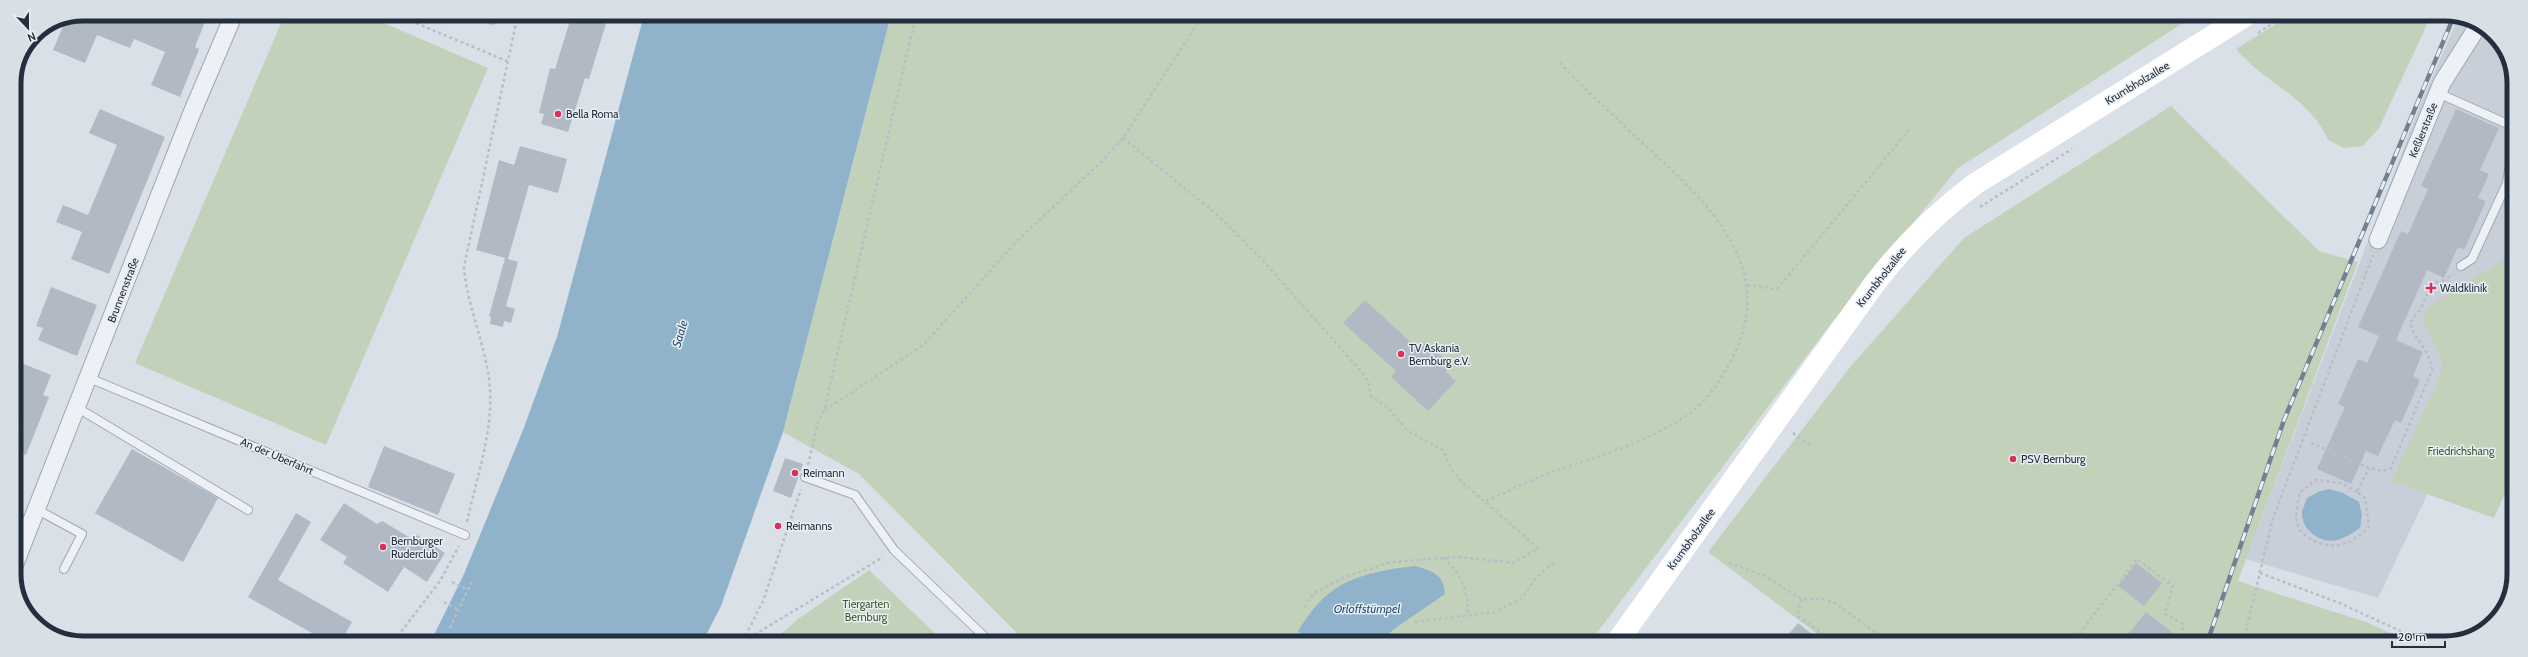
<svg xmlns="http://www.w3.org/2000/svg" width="2528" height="657" font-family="Cabin,sans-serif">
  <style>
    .built { fill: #c8cfd9 }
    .green { fill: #c2d1ba }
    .water { fill: #90b3cb }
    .building { fill: #b1bac4 }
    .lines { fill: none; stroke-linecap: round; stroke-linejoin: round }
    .lane-casing { stroke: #9fa7b1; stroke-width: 10 }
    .street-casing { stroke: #9fa7b1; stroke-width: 19 }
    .path { stroke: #b8bec5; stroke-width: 2.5; stroke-dasharray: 3 3; stroke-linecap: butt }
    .lane { stroke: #edf0f5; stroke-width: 8 }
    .street { stroke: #edf0f5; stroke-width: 17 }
    .secondary { stroke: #fff; stroke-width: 22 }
    .rail-casing { stroke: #728192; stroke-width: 4.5 }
    .rail { stroke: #e9eff4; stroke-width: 3; stroke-dasharray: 9; stroke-linecap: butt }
    .poi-dot { fill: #db2f5a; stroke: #e9eff4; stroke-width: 1.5 }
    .labels { text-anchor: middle; stroke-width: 3; stroke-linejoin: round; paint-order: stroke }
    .street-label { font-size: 11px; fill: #232f3e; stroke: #e9eff4 }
    .poi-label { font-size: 11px; fill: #232f3e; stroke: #e9eff4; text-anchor: start }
    .park-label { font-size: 11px; fill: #3b5b2f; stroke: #e9eff4 }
    .water-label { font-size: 12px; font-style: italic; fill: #2a5275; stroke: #e9eff4 }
    .rim { fill: none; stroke: #232f3e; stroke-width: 5 }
  </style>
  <rect width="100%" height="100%" fill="#dae0e7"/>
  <path class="built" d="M2459 16 2497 38 2514 78 2513 315 2378 598 2246 559 2420 105Z"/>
  <path class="green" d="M285 14H363L488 68 326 445 135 363Z
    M475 14H516L491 26Z
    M891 15 2194 16 1958 168 1833 321 1590 642H1026L859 474 783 432Z
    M2289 16H2431L2379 128 2363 146 2344 148 2328 140C2311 98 2264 83 2236 49Z
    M2171 106 2319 251 2358 262 2238 581 2366 622 2413 643 1828 642 1708 552 1851 366 1964 238Z
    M2513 254 2512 478 2494 518 2391 481 2441 374V359L2423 321 2427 307Z
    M869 570 944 642 773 641 798 619Z"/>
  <path class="water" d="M644 15H891L783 432 721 606 703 641H431L464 574 523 430 557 337Z
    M2329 489 2343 493 2359 502 2362 515 2360 528C2353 533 2346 537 2338 540 2321 544 2302 531 2302 513 2302 509 2306 503 2307 498L2318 492Z
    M1415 566C1432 571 1444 574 1445 594L1394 629 1380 642H1307L1298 631C1304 622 1310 612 1318 604 1342 576 1381 570 1415 566Z"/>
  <path class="building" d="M82 14H208L195 47 199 49 198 52 180 97 151 85 165 52 134 39 130 48 97 35 85 63 53 50 67 17Z
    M572 14H609L589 79 585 78 568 132 541 124 544 114 539 113 550 68 555 69Z
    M100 109 165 137 109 274 71 259 82 232 56 222 63 205 88 215 117 145 89 133Z
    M2456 109 2499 128 2480 170 2489 174 2478 198 2486 201 2464 250 2458 247 2444 278 2427 270 2396 340 2423 352 2413 376 2420 380 2401 423 2395 420 2378 456 2366 451 2351 484 2317 469 2345 407 2338 404 2358 359 2367 363 2379 336 2358 327 2401 231 2408 234 2428 189 2421 186Z
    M520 146 567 159 558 193 529 185 508 259 518 262 506 306 515 309 511 323 504 321 503 327 490 324 491 317 489 316 505 258 476 250 499 160 514 165Z
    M51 287 97 305 77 356 38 340 43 328 36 326Z
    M1365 300 1419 350 1426 342 1451 365 1445 371 1456 381 1428 411 1391 377 1396 371 1343 323Z
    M14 360 51 375 43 395 49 397 26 455 14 448V441L24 424 14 420Z
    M384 446 455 474 438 515 368 487Z
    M132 449 218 498 183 562 95 513Z
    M785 458 803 464 791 498 773 491Z
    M344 503 377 524 382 521 414 540 417 535 445 553 427 582 404 567 388 592 343 563 347 557 320 540Z
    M296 513 311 522 278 580 352 622 341 641H326L248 597Z
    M2136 563 2162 583 2144 606 2118 586Z
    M2146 612 2172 632 2164 643H2121Z
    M1798 623 1822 642H1782Z"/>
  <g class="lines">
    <defs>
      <path id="lane" d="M2438 93 2514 127
        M2461 266 2472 259 2507 183 2514 140
        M89 378 465 535
        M76 407 248 510
        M805 477 855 495 894 550 990 642
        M36 509 82 534 64 569"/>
      <path id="street" d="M2378 240 2442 83 2478 26
        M14 566 191 115 234 14"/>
    </defs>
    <use href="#lane" class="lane-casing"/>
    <use href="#street" class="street-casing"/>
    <path class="path" d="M394 14 507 61
      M2258 33 2284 16
      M1123 138 1213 211 1258 255 1360 370 1368 381 1371 396 1387 407 1408 431 1443 450 1452 470 1462 482 1538 548 1514 563 1459 557 1391 562 1345 577 1314 593 1304 608
      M1980 207 2072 149
      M1747 285 1777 289 1909 130
      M825 410 923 345 1016 242 1100 163 1123 138 1203 15
      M1793 433 1812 447
      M2311 443 2369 468 2382 471 2391 468 2432 370C2429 347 2416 343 2410 323L2421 308 2432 284 2445 280 2452 274
      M808 465 818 422 824 411 916 15
      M2357 492 2341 483 2316 480 2300 492C2298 502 2294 516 2298 526 2299 531 2307 537 2311 539 2333 552 2352 544 2369 527L2365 498 2357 492 2369 468
      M1486 501C1510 491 1535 477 1560 469 1599 457 1649 440 1683 418 1707 402 1721 381 1733 356 1778 268 1709 204 1649 149 1618 120 1587 91 1557 60
      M467 522C477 475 495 428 489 379 484 341 467 305 464 267L518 14
      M1443 558C1462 574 1468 591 1468 615
      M1729 563 1765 576 1801 599H1822L1835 603 1889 642
      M2260 573 2342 604 2426 643
      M452 582 468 590
      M1801 599 1797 616 1835 642
      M444 602 458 610
      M1415 622 1495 612 1522 598 1535 579 1554 562
      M450 628 473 579
      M394 641 440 581 459 546
      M743 641 763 601 801 489
      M744 641 883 557
      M2072 643 2137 559 2173 586 2165 614 2183 624 2181 643
      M2243 643 2273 518 2373 255"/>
    <use href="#lane" class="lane"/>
    <use href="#street" class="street"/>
    <path class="secondary" d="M1617 642 1875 283C1905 244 1936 213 1975 184L2245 16"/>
    <defs>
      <path id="rail" d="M2207 643 2284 420 2454 16"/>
    </defs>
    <use href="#rail" class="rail-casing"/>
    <use href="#rail" class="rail"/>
  </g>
  <g class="poi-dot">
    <circle cx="558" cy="114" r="4"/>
    <path d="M2429 282h4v4h4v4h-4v4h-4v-4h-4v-4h4z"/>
    <circle cx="1401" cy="354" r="4"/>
    <circle cx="2013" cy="459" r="4"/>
    <circle cx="795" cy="473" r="4"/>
    <circle cx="778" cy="526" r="4"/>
    <circle cx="383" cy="547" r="4"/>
  </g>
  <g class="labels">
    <g class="street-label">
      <text transform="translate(2137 83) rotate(-31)" y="4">Krumbholzallee</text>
      <text transform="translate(2423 130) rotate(-68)" y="4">Keßlerstraße</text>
      <text transform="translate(1881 277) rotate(-52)" y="4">Krumbholzallee</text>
      <text transform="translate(123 290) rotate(-69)" y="4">Brunnenstraße</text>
      <text transform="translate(277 456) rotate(23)" y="4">An der Überfahrt</text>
      <text transform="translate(1691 539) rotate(-54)" y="4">Krumbholzallee</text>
    </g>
    <g class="poi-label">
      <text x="566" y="118">Bella Roma</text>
      <text x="2440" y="292">Waldklinik</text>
      <text x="1409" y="352">TV Askania<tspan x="1409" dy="13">Bernburg e.V.</tspan></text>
      <text x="2021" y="463">PSV Bernburg</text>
      <text x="803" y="477">Reimann</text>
      <text x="786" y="530">Reimanns</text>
      <text x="391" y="545">Bernburger<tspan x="391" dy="13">Ruderclub</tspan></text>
    </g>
    <g class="park-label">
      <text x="2461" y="455">Friedrichshang</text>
      <text x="866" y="608">Tiergarten<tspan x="866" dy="13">Bernburg</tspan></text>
    </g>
    <g class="water-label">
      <text transform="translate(680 334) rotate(-74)" y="4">Saale</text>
      <text x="1367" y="613">Orloffstümpel</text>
    </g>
  </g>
  <path d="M0 0H2528V657H0ZM83 21H2445A62 62 0 0 1 2507 83V574A62 62 0 0 1 2445 636H83A62 62 0 0 1 21 574V83A62 62 0 0 1 83 21Z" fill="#d9e0e5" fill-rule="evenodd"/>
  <path class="rim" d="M83 21H2445A62 62 0 0 1 2507 83V574A62 62 0 0 1 2445 636H83A62 62 0 0 1 21 574V83A62 62 0 0 1 83 21Z"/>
  <g transform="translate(28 28) rotate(158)" stroke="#e9eff4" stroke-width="3" paint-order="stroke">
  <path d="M0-3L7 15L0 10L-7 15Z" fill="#232f3e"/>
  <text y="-6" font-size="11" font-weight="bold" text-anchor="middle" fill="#232f3e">N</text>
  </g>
  <path d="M2392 641v6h53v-6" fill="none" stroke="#232f3e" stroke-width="2"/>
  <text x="2398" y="641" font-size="12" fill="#232f3e" stroke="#e9eff4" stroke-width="3" paint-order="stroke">20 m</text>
</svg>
